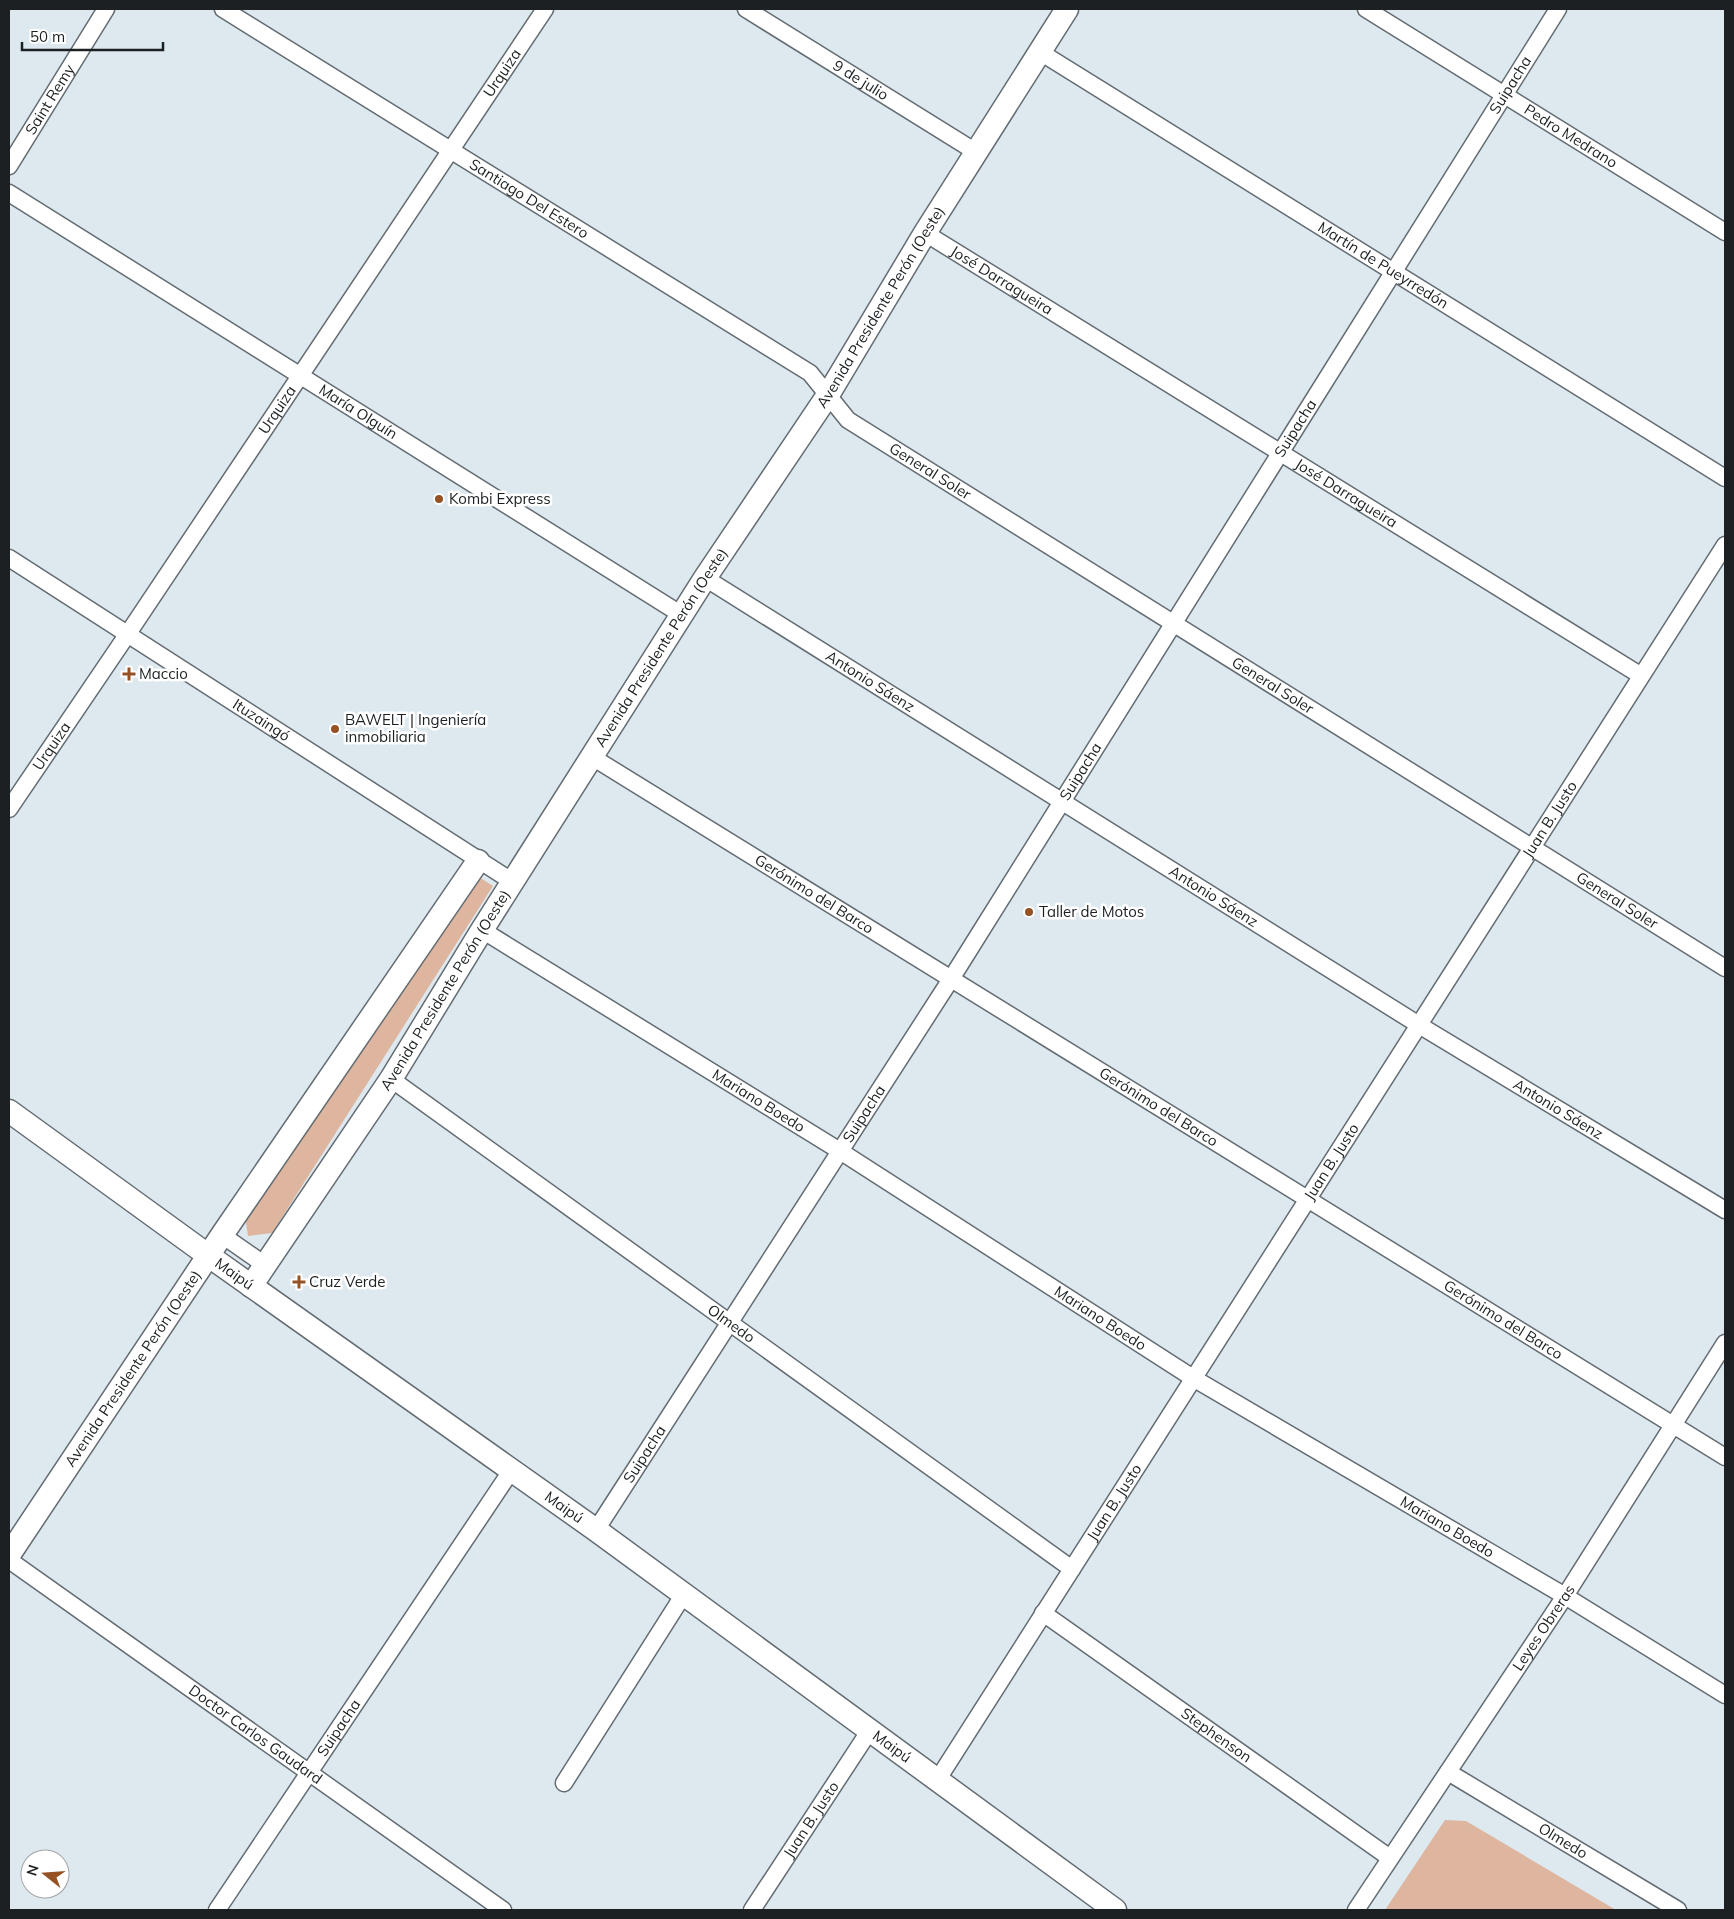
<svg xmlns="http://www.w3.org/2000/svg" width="1734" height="1919" font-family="Mulish,sans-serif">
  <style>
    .green { fill: #deb69f }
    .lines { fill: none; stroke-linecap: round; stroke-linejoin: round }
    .minor-casing { stroke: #636c72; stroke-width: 19 }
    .secondary-casing { stroke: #636c72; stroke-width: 25 }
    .minor { stroke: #fff; stroke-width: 16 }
    .secondary { stroke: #fff; stroke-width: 22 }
    .poi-dot { fill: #965225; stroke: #fff; stroke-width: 2 }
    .labels { text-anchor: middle; stroke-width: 5; stroke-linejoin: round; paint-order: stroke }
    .street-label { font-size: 15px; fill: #1c2022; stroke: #fff }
    .poi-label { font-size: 15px; fill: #1c2022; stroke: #fff; text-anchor: start }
  </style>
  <rect width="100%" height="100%" fill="#dee8ef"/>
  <path class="green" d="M479 877 493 886 272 1233 248 1236 245 1216Z
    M1445 1820 1466 1821 1616 1910H1385Z"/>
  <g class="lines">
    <defs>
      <g id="minor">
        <path id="s1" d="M223 9 810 373 848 420 1725 968"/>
        <path id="s2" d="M746 9 976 152"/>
        <path id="s3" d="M1366 9 1725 232"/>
        <path id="s4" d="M1040 52 1725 478"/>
        <path id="s5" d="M9 166 106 9"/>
        <path id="s6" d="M9 193 682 615"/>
        <path id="s7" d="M925 233 1640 675"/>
        <path id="s8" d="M9 558 513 882"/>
        <path id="s9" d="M705 578 1419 1025 1725 1210"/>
        <path id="s10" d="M592 757 1725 1457"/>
        <path id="s11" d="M9 809 127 635 545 9"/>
        <path id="s12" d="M482 930 840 1151 1193 1378 1565 1596 1725 1695"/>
        <path id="s13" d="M391 1079 1072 1569"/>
        <path d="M222 1235 265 1265"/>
        <path id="s14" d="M596 1530 951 979 1558 9"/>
        <path id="s15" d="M9 1560 503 1910"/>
        <path id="s16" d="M1043 1613 1390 1858"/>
        <path id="s17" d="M1448 1772 1678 1910"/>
        <path id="s18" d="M938 1779 1725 545"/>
        <path d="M564 1783 684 1594"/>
        <path id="s19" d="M217 1910 511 1471"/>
        <path id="s20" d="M752 1910 870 1730"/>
        <path id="s21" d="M1356 1910 1565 1596 1725 1343"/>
      </g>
      <g id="secondary">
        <path id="s22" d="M9 1111 209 1256 596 1530 1115 1910"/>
        <path id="s23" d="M251 1286 391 1079 482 930 705 578 828 395 925 233 1067 9"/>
        <path id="s24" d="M9 1555 222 1235 478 861"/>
      </g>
    </defs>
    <use href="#minor" class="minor-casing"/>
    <use href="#secondary" class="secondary-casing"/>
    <use href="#minor" class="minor"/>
    <use href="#secondary" class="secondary"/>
  </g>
  <g class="poi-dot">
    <circle cx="439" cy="499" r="5"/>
    <path d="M126.5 666.5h5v5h5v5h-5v5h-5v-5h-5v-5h5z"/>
    <circle cx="335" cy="729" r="5"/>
    <circle cx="1029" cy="912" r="5"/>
    <path d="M296.5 1274.5h5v5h5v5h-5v5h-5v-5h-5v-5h5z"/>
  </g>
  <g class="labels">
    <g class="street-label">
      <text dy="5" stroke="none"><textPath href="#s11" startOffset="886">Urquiza</textPath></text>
      <text dy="5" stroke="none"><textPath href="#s2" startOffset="135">9 de julio</textPath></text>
      <text dy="5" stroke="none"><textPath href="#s14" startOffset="1710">Suipacha</textPath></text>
      <text dy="5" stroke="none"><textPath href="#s5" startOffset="78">Saint Remy</textPath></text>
      <text dy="5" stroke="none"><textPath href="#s3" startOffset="241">Pedro Medrano</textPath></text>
      <text dy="5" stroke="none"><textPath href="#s1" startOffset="360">Santiago Del Estero</textPath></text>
      <text dy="5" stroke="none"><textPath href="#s4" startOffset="404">Martín de Pueyrredón</textPath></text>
      <text dy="5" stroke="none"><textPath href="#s7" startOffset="90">José Darragueira</textPath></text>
      <text dy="5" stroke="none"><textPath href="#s23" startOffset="1164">Avenida Presidente Perón (Oeste)</textPath></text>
      <text dy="5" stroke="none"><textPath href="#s11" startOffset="481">Urquiza</textPath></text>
      <text dy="5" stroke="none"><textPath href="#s6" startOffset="412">María Olguín</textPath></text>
      <text dy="5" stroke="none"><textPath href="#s14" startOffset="1305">Suipacha</textPath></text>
      <text dy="5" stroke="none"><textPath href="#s1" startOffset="848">General Soler</textPath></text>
      <text dy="5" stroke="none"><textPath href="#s7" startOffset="495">José Darragueira</textPath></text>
      <text dy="5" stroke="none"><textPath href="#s23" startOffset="759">Avenida Presidente Perón (Oeste)</textPath></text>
      <text dy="5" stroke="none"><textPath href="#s9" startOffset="195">Antonio Sáenz</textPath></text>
      <text dy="5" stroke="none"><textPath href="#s1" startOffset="1252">General Soler</textPath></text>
      <text dy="5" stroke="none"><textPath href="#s8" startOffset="300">Ituzaingó</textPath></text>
      <text dy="5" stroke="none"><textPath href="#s11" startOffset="76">Urquiza</textPath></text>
      <text dy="5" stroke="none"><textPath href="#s14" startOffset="900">Suipacha</textPath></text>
      <text dy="5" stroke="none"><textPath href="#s18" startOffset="1138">Juan B. Justo</textPath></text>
      <text dy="5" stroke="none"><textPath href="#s10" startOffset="261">Gerónimo del Barco</textPath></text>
      <text dy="5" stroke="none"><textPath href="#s9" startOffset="600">Antonio Sáenz</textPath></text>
      <text dy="5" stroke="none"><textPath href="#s1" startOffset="1658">General Soler</textPath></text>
      <text dy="5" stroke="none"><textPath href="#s23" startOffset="354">Avenida Presidente Perón (Oeste)</textPath></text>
      <text dy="5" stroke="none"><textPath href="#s12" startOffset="325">Mariano Boedo</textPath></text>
      <text dy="5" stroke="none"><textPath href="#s10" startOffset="666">Gerónimo del Barco</textPath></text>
      <text dy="5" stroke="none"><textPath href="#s9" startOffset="1005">Antonio Sáenz</textPath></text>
      <text dy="5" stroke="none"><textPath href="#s14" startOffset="495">Suipacha</textPath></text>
      <text dy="5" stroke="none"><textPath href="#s18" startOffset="732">Juan B. Justo</textPath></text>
      <text dy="5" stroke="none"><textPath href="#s22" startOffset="278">Maipú</textPath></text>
      <text dy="5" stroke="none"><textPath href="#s12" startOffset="730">Mariano Boedo</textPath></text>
      <text dy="5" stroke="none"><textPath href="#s10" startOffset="1071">Gerónimo del Barco</textPath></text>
      <text dy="5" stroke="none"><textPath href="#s13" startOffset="419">Olmedo</textPath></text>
      <text dy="5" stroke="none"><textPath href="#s24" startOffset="224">Avenida Presidente Perón (Oeste)</textPath></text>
      <text dy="5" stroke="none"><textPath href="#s14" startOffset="90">Suipacha</textPath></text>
      <text dy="5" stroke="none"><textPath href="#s18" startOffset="328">Juan B. Justo</textPath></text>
      <text dy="5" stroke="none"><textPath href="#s22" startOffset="682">Maipú</textPath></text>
      <text dy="5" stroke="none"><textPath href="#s12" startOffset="1135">Mariano Boedo</textPath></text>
      <text dy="5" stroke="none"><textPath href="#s21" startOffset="339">Leyes Obreras</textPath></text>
      <text dy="5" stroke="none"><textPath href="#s19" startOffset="219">Suipacha</textPath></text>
      <text dy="5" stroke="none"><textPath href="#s16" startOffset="212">Stephenson</textPath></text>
      <text dy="5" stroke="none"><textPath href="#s15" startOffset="302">Doctor Carlos Gaudard</textPath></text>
      <text dy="5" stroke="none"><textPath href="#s22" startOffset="1088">Maipú</textPath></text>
      <text dy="5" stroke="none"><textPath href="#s20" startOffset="108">Juan B. Justo</textPath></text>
      <text dy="5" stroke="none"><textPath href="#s17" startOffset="134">Olmedo</textPath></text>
    </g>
    <g class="poi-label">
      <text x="449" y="504">Kombi Express</text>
      <text x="139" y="679">Maccio</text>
      <text x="345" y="725">BAWELT | Ingeniería<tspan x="345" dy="17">inmobiliaria</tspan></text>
      <text x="1039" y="917">Taller de Motos</text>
      <text x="309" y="1287">Cruz Verde</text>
    </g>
  </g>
  <rect width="1734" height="1919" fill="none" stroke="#1c2022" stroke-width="20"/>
  <g transform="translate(45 1874) rotate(287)"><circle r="24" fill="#ffffff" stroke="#a4a6a7"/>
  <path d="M0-4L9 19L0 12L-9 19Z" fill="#965225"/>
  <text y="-8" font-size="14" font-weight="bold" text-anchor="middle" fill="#1c2022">N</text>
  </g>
  <path d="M22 42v8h141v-8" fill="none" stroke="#1c2022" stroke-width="2.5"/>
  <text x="30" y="42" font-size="15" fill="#1c2022" stroke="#ffffff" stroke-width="4" paint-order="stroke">50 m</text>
</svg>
